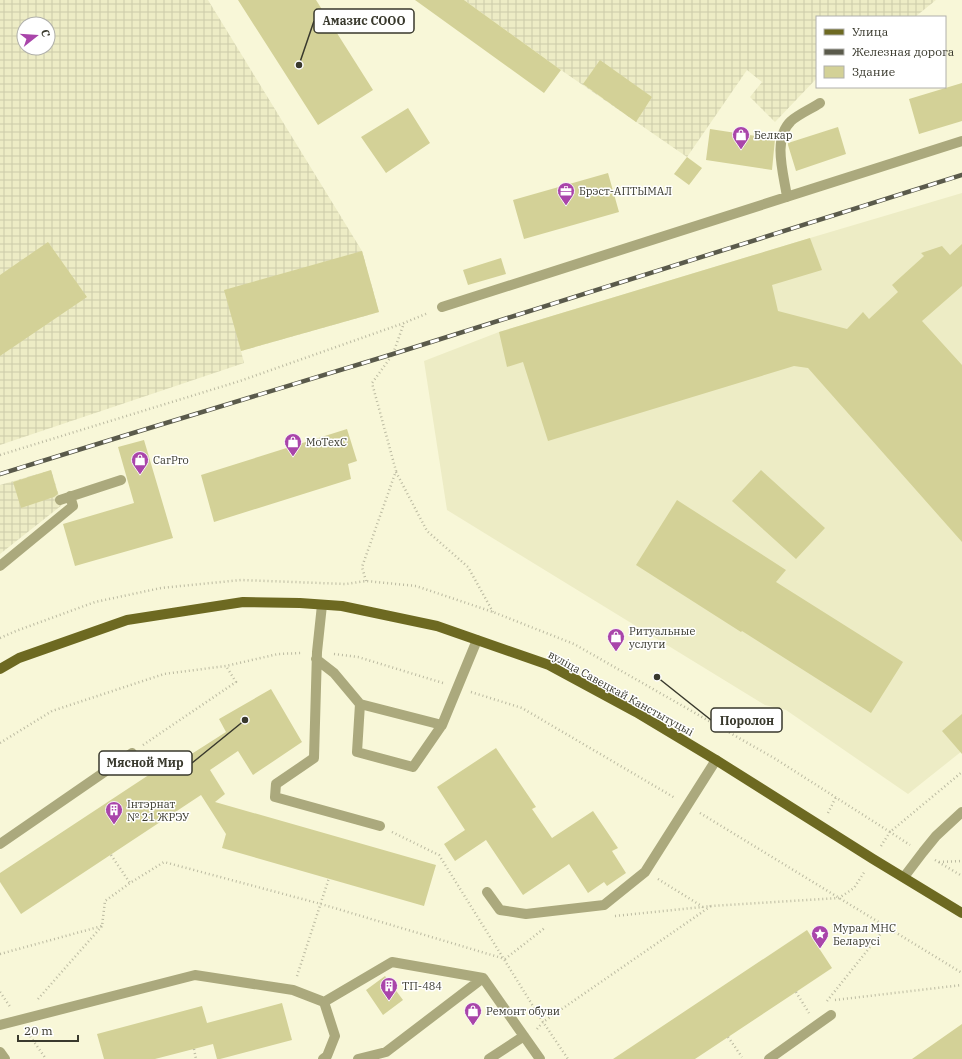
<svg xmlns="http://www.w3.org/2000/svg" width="962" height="1059" font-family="'IBM Plex Serif',serif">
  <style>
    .built { fill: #edecc5 }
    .industrial { fill: url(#industrial-grid); fill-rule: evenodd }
    .building { fill: #d3d197 }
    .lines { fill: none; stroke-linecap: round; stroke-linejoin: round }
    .path { stroke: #bbbaa1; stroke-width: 2.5; stroke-dasharray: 1 3; stroke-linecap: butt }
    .minor { stroke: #aba97d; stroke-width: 10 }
    .major { stroke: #6d6921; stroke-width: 10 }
    .rail-casing { stroke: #5a5a4b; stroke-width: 4.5 }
    .rail { stroke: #fff; stroke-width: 3; stroke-dasharray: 9; stroke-linecap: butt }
    .labels { text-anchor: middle; stroke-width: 3; stroke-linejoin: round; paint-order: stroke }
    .poi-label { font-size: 11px; fill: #39392d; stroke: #fff; text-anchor: start }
    .street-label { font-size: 11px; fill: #39392d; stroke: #fff }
    .leader { fill: none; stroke: #39392d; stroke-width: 1.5 }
    .callout-dot { fill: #39392d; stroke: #fff; stroke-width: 1.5 }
    .callout { fill: #fff; stroke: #39392d; stroke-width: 1.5 }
    .callout-label { font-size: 12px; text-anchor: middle; font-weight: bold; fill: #39392d }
  </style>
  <defs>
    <pattern id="industrial-grid" width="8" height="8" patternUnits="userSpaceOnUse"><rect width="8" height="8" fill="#edecc5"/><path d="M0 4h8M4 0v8" fill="none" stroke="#cccbaa"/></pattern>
  </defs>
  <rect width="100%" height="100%" fill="#f8f7d8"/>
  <path class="built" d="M962 193V751L908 794 786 710 765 705 447 510 424 361 499 332 810 238Z"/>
  <path class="industrial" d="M0 0H208L362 251 379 312 241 351 244 363 0 445ZM24 24H48V48H24Z
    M464 0H936L915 17H817V78L775 122 750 97 762 82 747 70 687 157 561 70Z
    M51 470 62 505 0 554V485Z"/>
  <path class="building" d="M238 0H316L373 90 318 125Z
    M415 0H464L561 70 544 93Z
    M600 60 652 97 636 122 583 84Z
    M962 83V121L919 134 909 99Z
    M408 108 430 143 386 173 361 137Z
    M838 127 846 154 796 171 788 145V143Z
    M710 129 775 139 772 170 706 160Z
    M687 157 702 168 689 185 674 174Z
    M608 173 619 212 524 239 513 200Z
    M810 238 822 270 772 285 778 311 847 329 863 312 869 319 898 292 892 285 924 256 921 253 942 246 950 255 962 244V286L922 321 962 365V542L808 368 794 366 548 441 523 362 507 367 499 332Z
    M48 242 87 297 0 356V275Z
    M362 251 379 312 241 351 224 290Z
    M501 258 506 274 468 285 463 270Z
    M347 429 357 461 348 464 351 479 214 522 201 475Z
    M144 440 173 538 75 566 63 524 134 503 118 447Z
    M51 470 58 494 54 497 21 508 13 482Z
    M761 470 825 528 796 559 732 501Z
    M677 500 786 570 776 582 903 662 871 713 742 631 741 632 636 565Z
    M271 689 302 742 253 775 238 751 210 770 225 794 215 802 436 865 424 906 222 848 226 834 201 795 21 914 0 882V873L176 757 179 762 226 732 219 719Z
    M962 714V754L942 731Z
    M496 748 536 807 532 809 552 838 593 811 618 848 612 851 626 873 607 886 604 882 588 893 569 864 523 895 486 840 455 861 444 844 465 830 437 787Z
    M807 930 832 968 796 992 695 1059H613Z
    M385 976 403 1000 383 1015 366 990Z
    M282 1003 292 1040 220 1059H217L213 1044 155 1059H104L97 1034 202 1006 207 1023Z
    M962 1024V1059H912Z"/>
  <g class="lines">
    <path class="path" d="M0 455 240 381 404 323 428 313
      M396 472 427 531 468 567 493 612
      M366 581 362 567 396 471 372 383 393 354 404 323
      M0 638 16 631 95 602 161 588 241 580 346 584 366 581 416 586 493 612 574 644 774 758 890 832 962 772
      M334 654 358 657 443 683
      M471 692 522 708 675 798
      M0 743 52 711 164 674 226 666 278 654 302 653
      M143 745 236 682 226 666
      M700 813 962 973
      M828 813 836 797
      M392 832 439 855 543 1022 568 1059
      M881 846 890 832 910 845
      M111 855 130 883
      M935 860 962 876
      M939 862 962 861
      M658 879 703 907
      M615 916 712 906 839 898 854 888 865 871
      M0 954 102 926 105 901 130 883 164 862 321 904 505 959
      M505 959 546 927
      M297 976 329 878
      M0 992 11 1008
      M796 992 809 1013
      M38 999 102 926
      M835 1000 962 985
      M827 1001 886 927
      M537 1029 543 1022 711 906
      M28 1033 46 1059
      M728 1037 742 1057
      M194 1049 196 1059"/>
    <path class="minor" d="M787 197C784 175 772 139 791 121 799 114 811 109 820 103
      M442 307 962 141
      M60 500 121 480
      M0 566 73 506 70 496
      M322 605 317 652 314 758 276 784 275 797 380 826
      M316 659 334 673 360 704
      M442 725 413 767 357 752 360 704 442 725 477 640
      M0 844 132 753
      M904 877 923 852 936 836 962 812
      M487 892 500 910 526 914 604 905 645 872 716 760
      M324 1002 392 962 483 978 540 1059
      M0 1025 195 975 293 990 324 1002 335 1036 327 1056 323 1059
      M0 1052 5 1059
      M358 1059 386 1052 483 978
      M489 1059 524 1036
      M769 1059 831 1015"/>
    <path class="major" d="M0 669 19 658 127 620 243 602 300 603 342 606 437 626 549 665 636 712 716 760 873 859 962 913"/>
    <defs>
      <path id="rail" d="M0 474 120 437 393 354 962 175"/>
    </defs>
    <use href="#rail" class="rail-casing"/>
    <use href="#rail" class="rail"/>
  </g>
  <defs>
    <symbol id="shop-pin" viewBox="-11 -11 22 30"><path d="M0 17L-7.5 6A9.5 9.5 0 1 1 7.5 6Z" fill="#a945aa" stroke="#fff"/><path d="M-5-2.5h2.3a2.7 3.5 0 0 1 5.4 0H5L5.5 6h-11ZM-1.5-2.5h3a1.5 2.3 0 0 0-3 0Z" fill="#fff"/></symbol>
    <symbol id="office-pin" viewBox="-11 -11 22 30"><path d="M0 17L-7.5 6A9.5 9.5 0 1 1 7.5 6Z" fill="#a945aa" stroke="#fff"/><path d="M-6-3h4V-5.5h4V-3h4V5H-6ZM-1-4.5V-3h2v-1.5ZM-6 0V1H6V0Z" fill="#fff"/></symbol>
    <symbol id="building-pin" viewBox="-11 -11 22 30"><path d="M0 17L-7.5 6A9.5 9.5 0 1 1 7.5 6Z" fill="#a945aa" stroke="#fff"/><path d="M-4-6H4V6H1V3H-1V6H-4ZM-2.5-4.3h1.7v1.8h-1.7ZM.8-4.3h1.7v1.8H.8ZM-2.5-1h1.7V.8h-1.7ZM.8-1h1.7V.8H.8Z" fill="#fff"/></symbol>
    <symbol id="sight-pin" viewBox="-11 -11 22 30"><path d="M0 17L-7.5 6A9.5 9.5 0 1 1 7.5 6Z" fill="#a945aa" stroke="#fff"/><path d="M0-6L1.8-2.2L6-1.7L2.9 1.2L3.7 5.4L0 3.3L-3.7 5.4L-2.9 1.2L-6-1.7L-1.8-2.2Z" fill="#fff"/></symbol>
  </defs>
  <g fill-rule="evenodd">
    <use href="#shop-pin" x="731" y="125" width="20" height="27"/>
    <use href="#office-pin" x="556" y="181" width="20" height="27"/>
    <use href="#shop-pin" x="283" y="432" width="20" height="27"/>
    <use href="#shop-pin" x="130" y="450" width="20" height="27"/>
    <use href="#shop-pin" x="606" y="627" width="20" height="27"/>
    <use href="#building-pin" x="104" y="800" width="20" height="27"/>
    <use href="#sight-pin" x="810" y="924" width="20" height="27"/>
    <use href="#building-pin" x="379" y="976" width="20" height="27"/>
    <use href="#shop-pin" x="463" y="1001" width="20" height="27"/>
  </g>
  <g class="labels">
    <g class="poi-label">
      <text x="754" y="139">Белкар</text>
      <text x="579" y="195">Брэст-АПТЫМАЛ</text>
      <text x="306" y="446">MoTexC</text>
      <text x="153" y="464">CarPro</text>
      <text x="629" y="635">Ритуальные<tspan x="629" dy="13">услуги</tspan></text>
      <text x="127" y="808">Інтэрнат<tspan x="127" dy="13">№ 21 ЖРЭУ</tspan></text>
      <text x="833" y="932">Мурал МНС<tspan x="833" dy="13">Беларусі</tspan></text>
      <text x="402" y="990">ТП-484</text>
      <text x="486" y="1015">Ремонт обуви</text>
    </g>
    <g class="street-label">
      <text transform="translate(621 693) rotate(29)" y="4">вуліца Савецкай Канстытуцыі</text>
    </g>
  </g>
  <path class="leader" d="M299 65L314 21M657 677L711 720M245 720L192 763"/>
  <g class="callout-dot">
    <circle cx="299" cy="65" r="4"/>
    <circle cx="657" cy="677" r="4"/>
    <circle cx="245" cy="720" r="4"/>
  </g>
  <g class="callout">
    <rect x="314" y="9" width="100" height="24" rx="4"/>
    <rect x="711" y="708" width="71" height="24" rx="4"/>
    <rect x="99" y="751" width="93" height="24" rx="4"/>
  </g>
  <g class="callout-label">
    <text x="364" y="25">Амазис СООО</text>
    <text x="747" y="725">Поролон</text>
    <text x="145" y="767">Мясной Мир</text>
  </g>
  <rect x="816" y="16" width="130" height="72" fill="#ffffff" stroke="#b0b0ab"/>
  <rect x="824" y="29" width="20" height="6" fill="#6d6921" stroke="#b0b0ab"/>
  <text x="852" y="36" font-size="12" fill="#39392d">Улица</text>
  <rect x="824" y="49" width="20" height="6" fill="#5a5a4b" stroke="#b0b0ab"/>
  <text x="852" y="56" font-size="12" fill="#39392d">Железная дорога</text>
  <rect x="824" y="66" width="20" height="12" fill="#d3d197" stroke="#b0b0ab"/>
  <text x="852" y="76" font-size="12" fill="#39392d">Здание</text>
  <g transform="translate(36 36) rotate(73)"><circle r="19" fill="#ffffff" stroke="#b0b0ab"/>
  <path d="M0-3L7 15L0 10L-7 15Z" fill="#a945aa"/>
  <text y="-6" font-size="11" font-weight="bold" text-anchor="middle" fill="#39392d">С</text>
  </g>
  <path d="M18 1035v6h60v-6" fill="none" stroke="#39392d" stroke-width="2"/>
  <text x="24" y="1035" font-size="12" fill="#39392d" stroke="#ffffff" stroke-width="3" paint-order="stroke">20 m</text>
</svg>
